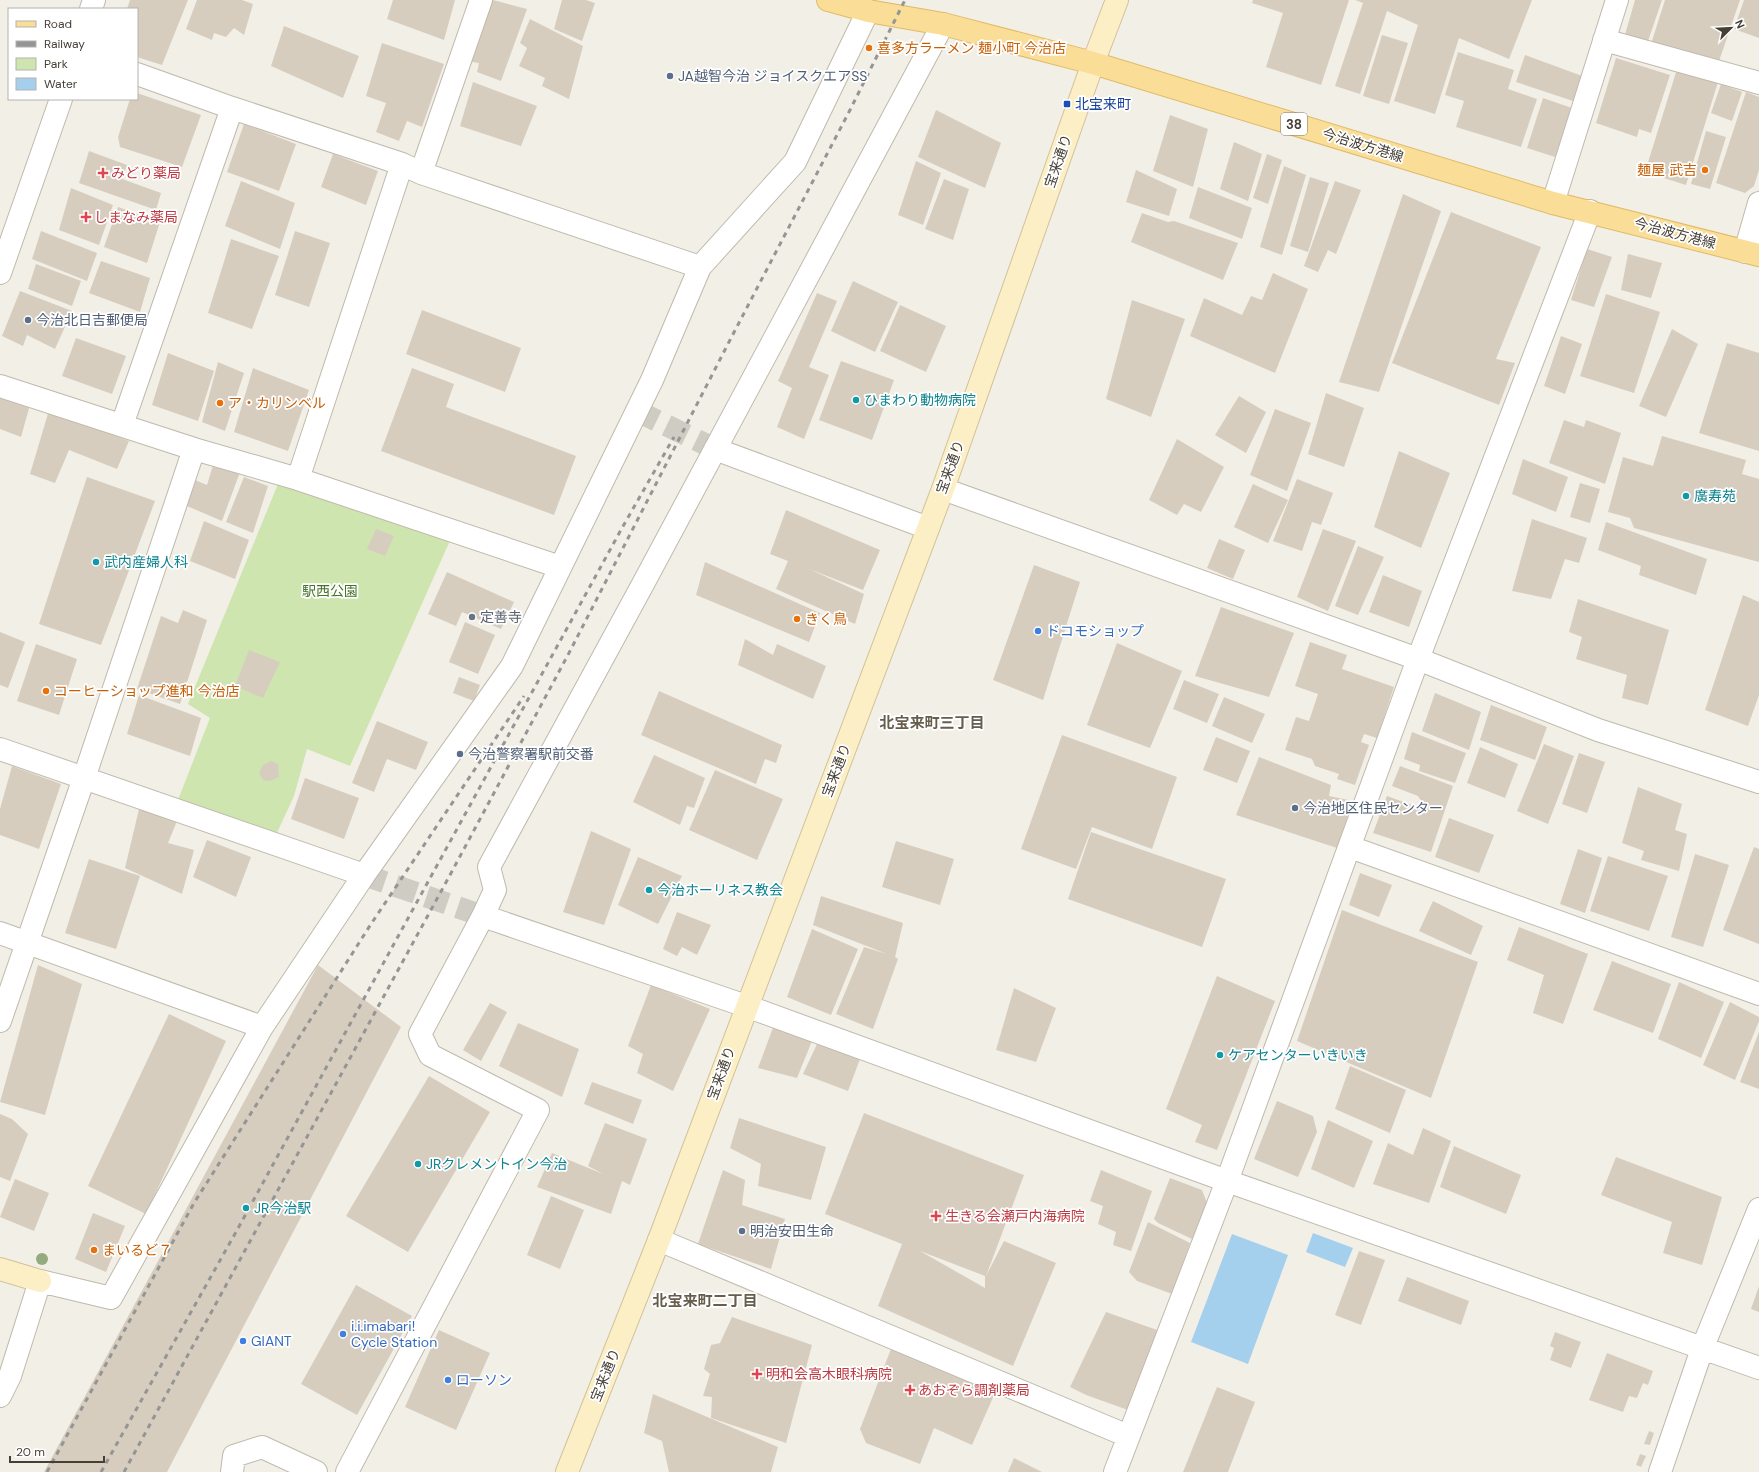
<svg xmlns="http://www.w3.org/2000/svg" width="1759" height="1472" font-family="'DM Sans','Noto Sans JP',sans-serif">
  <style>
    .green { fill: #cee5b0 }
    .water { fill: #a5d0ed }
    .building { fill: #d7cdbf; fill-rule: evenodd }
    .lines { fill: none; stroke-linecap: round; stroke-linejoin: round }
    .street-tunnel { stroke: #cfccc3; stroke-width: 22; stroke-dasharray: 22 11; stroke-linecap: butt }
    .street-casing { stroke: #c0b9ac; stroke-width: 24 }
    .secondary-casing { stroke: #d1c298; stroke-width: 24 }
    .primary-casing { stroke: #dfbb68; stroke-width: 24 }
    .street { stroke: #fff; stroke-width: 22 }
    .secondary { stroke: #fcefc6; stroke-width: 22 }
    .primary { stroke: #fade98; stroke-width: 22 }
    .rail { stroke: #959595; stroke-width: 3; stroke-dasharray: 5 5; stroke-linecap: butt }
    .tree { fill: #94ab7f }
    .food-dot { fill: #e8710a; stroke: #fff; stroke-width: 1.5 }
    .service-dot { fill: #5c6f8a; stroke: #fff; stroke-width: 1.5 }
    .transit-dot { fill: #1a4fb4; stroke: #fff; stroke-width: 1.5 }
    .health-dot { fill: #e0444e; stroke: #fff; stroke-width: 1.5 }
    .culture-dot { fill: #0f9aa8; stroke: #fff; stroke-width: 1.5 }
    .worship-dot { fill: #6b7280; stroke: #fff; stroke-width: 1.5 }
    .shop-dot { fill: #3f7fe0; stroke: #fff; stroke-width: 1.5 }
    .labels { text-anchor: middle; stroke-width: 3.5; stroke-linejoin: round; paint-order: stroke }
    .shield { fill: #fff; stroke: #7d7972; stroke-width: 1 }
    .shield-label { font-size: 13px; font-weight: bold; fill: #453f36 }
    .food-label { font-size: 14px; fill: #c56008; stroke: #fff; text-anchor: start }
    .service-label { font-size: 14px; fill: #4e5e75; stroke: #fff; text-anchor: start }
    .transit-label { font-size: 14px; fill: #164399; stroke: #fff; text-anchor: start }
    .street-label { font-size: 14px; fill: #453f36; stroke: #fff }
    .health-label { font-size: 14px; fill: #be3a42; stroke: #fff; text-anchor: start }
    .culture-label { font-size: 14px; fill: #0d838f; stroke: #fff; text-anchor: start }
    .park-label { font-size: 14px; fill: #47742b; stroke: #fff }
    .worship-label { font-size: 14px; fill: #5b616d; stroke: #fff; text-anchor: start }
    .shop-label { font-size: 14px; fill: #366cbe; stroke: #fff; text-anchor: start }
    .neighbourhood-label { font-size: 15px; font-weight: bold; fill: #675d4d; stroke: #fff }
  </style>
  <rect width="100%" height="100%" fill="#f2efe6"/>
  <path class="green" d="M280 479 452 536 350 766 307 749 294 796 275 837 176 805 210 718 188 704Z"/>
  <path class="water" d="M1313 1233 1353 1248 1345 1267 1306 1252Z
    M1232 1234 1288 1255 1248 1364 1191 1342Z"/>
  <path class="building" d="M130 0H188L162 65 137 57V9H127Z
    M197 0H242L253 4 244 35 234 28 226 37 214 33 212 40 186 29Z
    M393 0H455L444 40 387 19Z
    M493 0 527 9 501 81 477 72 479 63 472 62Z
    M562 0H586L595 3 582 41 554 29Z
    M1253 0H1349L1321 85 1266 67 1283 13 1252 3Z
    M1355 0H1532L1509 59 1459 38 1435 114 1394 101 1418 25 1387 11 1360 94 1335 86 1363 3Z
    M1635 0H1662L1646 47 1624 38Z
    M1665 0H1740L1717 67 1650 47Z
    M1744 0H1759V38L1734 29Z
    M530 19 583 46 569 99 542 86 545 78 519 66 527 48 520 43Z
    M284 26 359 56 343 98 271 66Z
    M1382 35 1408 43 1389 104 1363 96Z
    M382 43 444 64 422 127 407 121 399 141 376 132 386 103 366 96Z
    M1458 52 1514 70 1508 89 1537 99 1521 147 1456 127 1464 101 1445 95Z
    M1525 55 1585 77 1576 102 1516 82Z
    M1616 58 1670 75 1651 133 1639 129 1637 137 1596 123Z
    M1677 69 1718 82 1686 185 1645 172Z
    M473 82 537 106 521 146 460 126Z
    M1721 84 1742 92 1732 121 1711 113Z
    M1746 92 1759 97V170L1754 186 1745 193 1716 183Z
    M137 93 201 115 182 167 120 147 118 137 130 99H137Z
    M1543 98 1572 108 1555 157 1527 148Z
    M936 110 1001 143 985 188 918 157Z
    M1170 115 1208 129 1193 187 1153 171Z
    M244 124 296 144 279 191 227 172Z
    M1706 131 1726 137 1710 189 1691 184Z
    M1234 142 1262 154 1248 201 1220 189Z
    M89 151 127 165 122 179 161 193 156 210 79 183Z
    M333 154 378 171 366 205 321 187Z
    M1267 154 1282 160 1268 204 1253 198Z
    M916 161 941 173 923 225 898 215Z
    M1284 166 1306 175 1282 255 1260 247Z
    M1136 170 1177 189 1169 216 1126 202Z
    M1310 177 1329 183 1308 252 1290 246Z
    M944 179 969 189 953 240 925 229Z
    M241 181 295 203 280 249 225 226Z
    M1335 181 1361 190 1336 254 1328 250 1318 272 1304 266Z
    M1198 187 1252 208 1242 239 1189 218Z
    M71 188 113 205 99 245 59 230Z
    M1403 194 1441 211 1379 392 1339 382Z
    M118 207 160 222 147 263 104 247Z
    M1451 212 1541 247 1496 359 1515 363 1499 405 1392 363Z
    M1142 213 1168 222 1174 221 1238 243 1223 280 1131 242Z
    M41 231 97 253 87 281 32 259Z
    M295 231 330 243 309 307 275 295Z
    M231 239 279 256 252 329 208 313Z
    M1587 249 1612 257 1594 307 1571 300Z
    M1628 254 1662 263 1651 298 1621 290Z
    M101 261 150 278 140 312 89 293Z
    M36 264 81 281 72 306 28 289Z
    M1273 273 1308 289 1275 373 1190 336 1204 298 1242 315 1251 296 1262 300Z
    M853 281 898 302 875 352 831 331Z
    M20 291 72 311 55 349 27 335 23 346 2 336Z
    M817 293 837 301 809 367 829 375 804 439 777 427 792 388 778 381Z
    M1606 294 1660 312 1634 393 1580 376Z
    M1132 300 1185 319 1151 417 1106 399Z
    M900 305 946 326 926 372 880 351Z
    M422 310 521 348 505 392 406 354Z
    M1672 329 1698 344 1666 417 1639 406Z
    M1561 336 1582 344 1565 394 1544 386Z
    M76 338 126 356 112 394 62 376Z
    M1727 343 1759 353V451L1699 433Z
    M168 353 214 371 198 421 152 405Z
    M841 361 894 380 872 440 819 420Z
    M218 362 244 373 225 431 202 422Z
    M253 368 309 390 288 451 234 432Z
    M412 368 454 384 446 407 576 456 554 515 381 451Z
    M1326 393 1364 408 1344 467 1308 454Z
    M0 394 30 405 21 437 0 429Z
    M1239 396 1266 412 1246 453 1215 435Z
    M1275 409 1311 423 1287 491 1250 475Z
    M49 410 129 441 117 469 69 450 55 483 30 474Z
    M1564 420 1584 427 1586 420 1621 433 1605 484 1549 463Z
    M1662 436 1746 460 1742 474 1759 479V562L1634 528 1630 518 1608 512 1623 457 1653 466Z
    M1177 439 1224 467 1201 512 1184 504 1177 515 1149 500Z
    M1399 451 1450 473 1421 548 1374 527Z
    M1523 459 1568 477 1556 512 1512 494Z
    M214 462 240 472 222 521 187 506 195 480 207 485Z
    M87 477 155 501 101 645 39 624Z
    M244 477 268 486 253 533 226 522Z
    M1297 479 1333 493 1321 525 1312 522 1302 551 1273 541Z
    M1580 483 1600 489 1590 523 1570 517Z
    M1253 484 1288 500 1268 543 1234 527Z
    M786 510 880 550 863 590 809 569 864 594 855 624 776 589 788 561 770 554Z
    M1532 519 1587 538 1579 563 1565 559 1551 599 1512 591Z
    M204 521 249 540 235 579 190 561Z
    M1606 522 1707 559 1696 595 1639 575 1641 566 1598 550Z
    M376 529 394 536 385 556 367 549Z
    M1323 529 1356 541 1328 611 1297 597Z
    M1219 539 1245 550 1233 579 1207 568Z
    M1358 546 1384 557 1358 615 1335 606Z
    M705 562 820 613 809 642 696 595Z
    M1034 565 1080 582 1043 700 993 680Z
    M447 572 514 602 501 629 462 612 456 626 428 614Z
    M1383 575 1422 591 1409 627 1369 612Z
    M1743 595 1759 602V695L1748 726 1705 710Z
    M1578 599 1669 630 1648 705 1622 698 1627 675 1576 659 1582 637 1569 632Z
    M1221 607 1294 633 1269 697 1195 676Z
    M183 610 207 620 180 704 137 689 161 616 178 623Z
    M465 622 495 635 478 674 449 662Z
    M0 632 25 642 8 688 0 685Z
    M745 639 773 655 777 644 826 666 813 699 738 665Z
    M1310 642 1347 655 1342 669 1394 687 1377 738 1364 734 1361 742 1369 745 1355 785 1337 779 1339 774 1315 766 1312 759 1285 750 1296 717 1309 721 1318 694 1295 686Z
    M1117 643 1182 671 1150 748 1087 725Z
    M36 644 77 659 59 715 17 701Z
    M249 650 280 662 263 698 235 686Z
    M459 677 480 685 474 701 453 693Z
    M1184 680 1219 694 1207 723 1173 709Z
    M659 691 782 745 776 763 765 759 756 784 641 735Z
    M1435 693 1481 712 1469 750 1422 731Z
    M139 695 201 718 190 756 127 734Z
    M1224 697 1265 714 1252 743 1212 726Z
    M1491 705 1547 727 1535 760 1480 740Z
    M377 721 428 742 416 770 387 759 374 792 352 783Z
    M1412 732 1466 753 1455 783 1419 771 1420 765 1404 759Z
    M1062 735 1177 777 1152 849 1092 827 1076 869 1021 849Z
    M1216 737 1250 751 1237 783 1203 770Z
    M1544 744 1574 756 1548 824 1517 811Z
    M1480 747 1518 764 1505 798 1467 783Z
    M1579 753 1605 762 1587 813 1562 804Z
    M654 755 705 778 694 808 687 806 680 825 633 802Z
    M1259 757 1331 785 1329 796 1353 801 1337 848 1236 815Z
    M271 761 278 764 279 777 270 781 263 780 259 773 263 765Z
    M12 766 61 784 39 849 0 835V809Z
    M1400 766 1453 786 1431 852 1373 833 1387 796 1423 809 1424 805 1418 796 1392 786Z
    M715 770 783 799 757 860 689 830Z
    M305 778 359 798 344 839 291 819Z
    M1638 787 1682 804 1675 830 1687 834 1679 871 1641 860 1644 851 1622 843Z
    M139 809 177 821 168 843 194 850 182 894 125 868Z
    M1449 818 1494 835 1479 873 1435 857Z
    M591 831 631 849 604 925 563 912Z
    M1091 832 1226 879 1202 947 1068 899Z
    M207 840 251 857 236 897 193 877Z
    M896 841 954 859 940 905 882 887Z
    M1754 847 1759 849V944L1723 930Z
    M1578 849 1602 858 1585 913 1560 904Z
    M1695 854 1729 865 1703 947 1671 937Z
    M1608 856 1668 876 1649 931 1590 911Z
    M638 857 682 876 658 924 618 905Z
    M89 859 140 876 116 949 65 933Z
    M1360 873 1392 885 1379 917 1349 905Z
    M821 896 903 923 895 957 898 959 873 1029 836 1014 864 947 887 954 813 925Z
    M1433 901 1483 926 1471 955 1419 931Z
    M1342 910 1478 962 1431 1098 1297 1041Z
    M677 912 711 925 697 955 682 947 677 956 663 949Z
    M1519 927 1588 954 1563 1024 1533 1013 1544 975 1507 960Z
    M812 929 858 949 831 1015 787 997Z
    M1612 961 1671 984 1653 1033 1593 1010Z
    M38 965 82 984 45 1115 0 1102Z
    M318 965 401 1027 167 1472H44Z
    M1217 976 1275 1001 1217 1150 1195 1142 1202 1125 1166 1109Z
    M1679 982 1724 1002 1701 1058 1658 1039Z
    M651 985 710 1009 673 1091 637 1073 643 1054 628 1046Z
    M1014 988 1056 1008 1036 1062 996 1050Z
    M1730 1002 1759 1017V1021L1735 1080 1703 1065Z
    M490 1003 507 1012 481 1061 463 1050Z
    M169 1014 226 1041 146 1214 88 1186Z
    M518 1023 579 1049 562 1097 499 1066Z
    M774 1025 812 1041 797 1078 758 1068Z
    M1759 1032V1089L1740 1082Z
    M817 1044 860 1059 848 1091 803 1074Z
    M1350 1066 1406 1090 1390 1133 1335 1109Z
    M429 1076 490 1112 408 1252 346 1216Z
    M592 1082 642 1100 633 1124 584 1104Z
    M1277 1101 1313 1116 1317 1132 1298 1177 1254 1159Z
    M864 1113 1024 1175 986 1276 1004 1241 1056 1263 1013 1366 878 1306 902 1244 825 1214ZM920 1251 985 1276V1288Z
    M0 1114 12 1119 28 1134 10 1181 0 1177Z
    M739 1118 826 1147 811 1200 758 1186 761 1164 730 1148Z
    M1328 1120 1373 1141 1354 1188 1311 1169Z
    M605 1123 647 1139 630 1185 622 1181 611 1214 537 1187 552 1153 603 1174 588 1166Z
    M1423 1128 1451 1141 1429 1203 1373 1184 1388 1143 1413 1155Z
    M1454 1146 1521 1175 1506 1214 1440 1187Z
    M1616 1157 1722 1197 1702 1265 1663 1253 1672 1222 1601 1195Z
    M723 1170 745 1180 742 1205 785 1219 771 1269 698 1244Z
    M1101 1170 1152 1191 1131 1251 1113 1245 1116 1232 1098 1224 1103 1206 1090 1201Z
    M1170 1178 1202 1190 1207 1203 1192 1239 1158 1223 1154 1219Z
    M15 1179 49 1193 34 1231 0 1217Z
    M551 1196 584 1210 560 1269 527 1255Z
    M93 1213 125 1226 106 1272 75 1259Z
    M1148 1222 1190 1243 1172 1294 1137 1281 1129 1272Z
    M1359 1251 1385 1260 1361 1325 1335 1315Z
    M1407 1277 1469 1301 1461 1325 1398 1301Z
    M356 1285 412 1316 357 1415 301 1384Z
    M1759 1286V1312L1751 1309Z
    M1106 1312 1160 1331 1128 1410 1086 1395 1070 1387Z
    M732 1317 812 1345 786 1443 711 1418 712 1397 703 1396 710 1374 704 1369 711 1345 720 1343Z
    M439 1330 490 1353 456 1430 405 1407Z
    M1555 1332 1581 1342 1571 1368 1550 1360 1554 1348 1550 1346Z
    M891 1349 955 1374 995 1393 972 1445 934 1428 920 1464 866 1443 860 1429Z
    M1607 1353 1653 1371 1648 1385 1643 1383 1637 1398 1629 1396 1623 1412 1589 1400Z
    M1217 1387 1255 1402 1228 1472H1183Z
    M653 1394 778 1447 771 1472H669L662 1441 644 1433Z
    M1649 1431 1654 1433 1650 1445 1644 1444Z
    M1640 1454 1646 1456 1641 1467 1636 1465Z
    M1014 1458 1042 1472H1008Z"/>
  <g class="lines">
    <path class="street-tunnel" d="M637 411 715 449
      M364 875 483 916"/>
    <defs>
      <path id="street" d="M91 9 94 0
        M1604 40 1759 83
        M137 74 232 108 402 164 421 173 700 267
        M421 173 481 0
        M1553 203 1617 0
        M1745 252 1759 203
        M0 273 61 99
        M0 386 194 449 298 479 560 567
        M122 425 232 108
        M715 449 928 528
        M298 479 402 164
        M943 489 1418 659 1598 730 1759 782
        M0 749 364 875
        M1350 847 1759 994
        M483 916 746 1006 1227 1181 1759 1368
        M0 933 262 1027
        M0 1021 84 778 194 449
        M659 1240 1128 1436
        M0 1396 10 1376 40 1281 111 1298 262 1027 364 875 512 666 652 380 700 267 795 162 868 11
        M232 1472 234 1456 262 1447 316 1472
        M347 1472 538 1110 430 1055 420 1034 483 916 495 890 489 867 643 584 943 24
        M1115 1472 1227 1181 1418 659 1590 211
        M1660 1472 1702 1349 1759 1209"/>
      <path id="secondary" d="M0 1269 40 1281
        M567 1472 659 1240 943 489 1093 63 1117 0"/>
      <path id="primary" d="M828 0 868 11 943 24 1093 63 1553 203 1759 255"/>
    </defs>
    <use href="#street" class="street-casing"/>
    <use href="#secondary" class="secondary-casing"/>
    <use href="#primary" class="primary-casing"/>
    <use href="#street" class="street"/>
    <use href="#secondary" class="secondary"/>
    <use href="#primary" class="primary"/>
    <path class="rail" d="M47 1472 194 1203 371 924 524 696
      M101 1472 236 1232 622 528 674 437
      M124 1472 450 875 569 653 730 340 850 110 905 0"/>
  </g>
  <circle class="tree" cx="42" cy="1259" r="6"/>
  <g class="food-dot">
    <circle cx="869" cy="48" r="4"/>
    <circle cx="1705" cy="170" r="4"/>
    <circle cx="220" cy="403" r="4"/>
    <circle cx="797" cy="619" r="4"/>
    <circle cx="46" cy="691" r="4"/>
    <circle cx="94" cy="1250" r="4"/>
  </g>
  <g class="service-dot">
    <circle cx="670" cy="76" r="4"/>
    <circle cx="28" cy="320" r="4"/>
    <circle cx="460" cy="754" r="4"/>
    <circle cx="1295" cy="808" r="4"/>
    <circle cx="742" cy="1231" r="4"/>
  </g>
  <rect class="transit-dot" x="1063" y="100" width="8" height="8" rx="2"/>
  <g class="health-dot">
    <path d="M101 167h4v4h4v4h-4v4h-4v-4h-4v-4h4z"/>
    <path d="M84 211h4v4h4v4h-4v4h-4v-4h-4v-4h4z"/>
    <path d="M934 1210h4v4h4v4h-4v4h-4v-4h-4v-4h4z"/>
    <path d="M755 1368h4v4h4v4h-4v4h-4v-4h-4v-4h4z"/>
    <path d="M908 1384h4v4h4v4h-4v4h-4v-4h-4v-4h4z"/>
  </g>
  <g class="culture-dot">
    <circle cx="856" cy="400" r="4"/>
    <circle cx="1686" cy="496" r="4"/>
    <circle cx="96" cy="562" r="4"/>
    <circle cx="649" cy="890" r="4"/>
    <circle cx="1220" cy="1055" r="4"/>
    <circle cx="418" cy="1164" r="4"/>
    <circle cx="246" cy="1208" r="4"/>
  </g>
  <circle class="worship-dot" cx="472" cy="617" r="4"/>
  <g class="shop-dot">
    <circle cx="1038" cy="631" r="4"/>
    <circle cx="343" cy="1334" r="4"/>
    <circle cx="243" cy="1341" r="4"/>
    <circle cx="448" cy="1380" r="4"/>
  </g>
  <g class="labels">
    <rect class="shield" x="1281" y="113" width="26" height="22" rx="3"/>
    <g class="shield-label">
      <text x="1294" y="129">38</text>
    </g>
    <g class="food-label">
      <text x="877" y="53">喜多方ラーメン 麺小町 今治店</text>
      <text x="1697" y="175" text-anchor="end">麺屋 武吉</text>
      <text x="228" y="408">ア・カリンベル</text>
      <text x="805" y="624">きく鳥</text>
      <text x="54" y="696">コーヒーショップ進和 今治店</text>
      <text x="102" y="1255">まいるど７</text>
    </g>
    <g class="service-label">
      <text x="678" y="81">JA越智今治 ジョイスクエアSS</text>
      <text x="36" y="325">今治北日吉郵便局</text>
      <text x="468" y="759">今治警察署駅前交番</text>
      <text x="1303" y="813">今治地区住民センター</text>
      <text x="750" y="1236">明治安田生命</text>
    </g>
    <g class="transit-label">
      <text x="1075" y="109">北宝来町</text>
    </g>
    <g class="street-label">
      <text transform="translate(1363 145) rotate(17)" y="5">今治波方港線</text>
      <text transform="translate(1058 161) rotate(-71)" y="5">宝来通り</text>
      <text transform="translate(1675 233) rotate(15)" y="5">今治波方港線</text>
      <text transform="translate(950 467) rotate(-70)" y="5">宝来通り</text>
      <text transform="translate(836 770) rotate(-69)" y="5">宝来通り</text>
      <text transform="translate(721 1073) rotate(-70)" y="5">宝来通り</text>
      <text transform="translate(605 1375) rotate(-68)" y="5">宝来通り</text>
    </g>
    <g class="health-label">
      <text x="111" y="178">みどり薬局</text>
      <text x="94" y="222">しまなみ薬局</text>
      <text x="945" y="1221">生きる会瀬戸内海病院</text>
      <text x="766" y="1379">明和会高木眼科病院</text>
      <text x="918" y="1395">あおぞら調剤薬局</text>
    </g>
    <g class="culture-label">
      <text x="864" y="405">ひまわり動物病院</text>
      <text x="1694" y="501">廣寿苑</text>
      <text x="104" y="567">武内産婦人科</text>
      <text x="657" y="895">今治ホーリネス教会</text>
      <text x="1228" y="1060">ケアセンターいきいき</text>
      <text x="426" y="1169">JRクレメントイン今治</text>
      <text x="254" y="1213">JR今治駅</text>
    </g>
    <g class="park-label">
      <text x="330" y="596">駅西公園</text>
    </g>
    <g class="worship-label">
      <text x="480" y="622">定善寺</text>
    </g>
    <g class="shop-label">
      <text x="1046" y="636">ドコモショップ</text>
      <text x="351" y="1331">i.i.imabari!<tspan x="351" dy="16">Cycle Station</tspan></text>
      <text x="251" y="1346">GIANT</text>
      <text x="456" y="1385">ローソン</text>
    </g>
    <g class="neighbourhood-label">
      <text x="932" y="728">北宝来町三丁目</text>
      <text x="705" y="1306">北宝来町二丁目</text>
    </g>
  </g>
  <rect x="8" y="8" width="130" height="92" fill="#ffffff" stroke="#b5b2af"/>
  <rect x="16" y="21" width="20" height="6" fill="#fade98" stroke="#b5b2af"/>
  <text x="44" y="28" font-size="12" fill="#453f36">Road</text>
  <rect x="16" y="41" width="20" height="6" fill="#959595" stroke="#b5b2af"/>
  <text x="44" y="48" font-size="12" fill="#453f36">Railway</text>
  <rect x="16" y="58" width="20" height="12" fill="#cee5b0" stroke="#b5b2af"/>
  <text x="44" y="68" font-size="12" fill="#453f36">Park</text>
  <rect x="16" y="78" width="20" height="12" fill="#a5d0ed" stroke="#b5b2af"/>
  <text x="44" y="88" font-size="12" fill="#453f36">Water</text>
  <g transform="translate(1731 28) rotate(66)" stroke="#ffffff" stroke-width="3" paint-order="stroke">
  <path d="M0-3L7 15L0 10L-7 15Z" fill="#453f36"/>
  <text y="-6" font-size="11" font-weight="bold" text-anchor="middle" fill="#453f36">N</text>
  </g>
  <path d="M10 1456v6h94v-6" fill="none" stroke="#453f36" stroke-width="2"/>
  <text x="16" y="1456" font-size="12" fill="#453f36" stroke="#ffffff" stroke-width="3" paint-order="stroke">20 m</text>
</svg>
